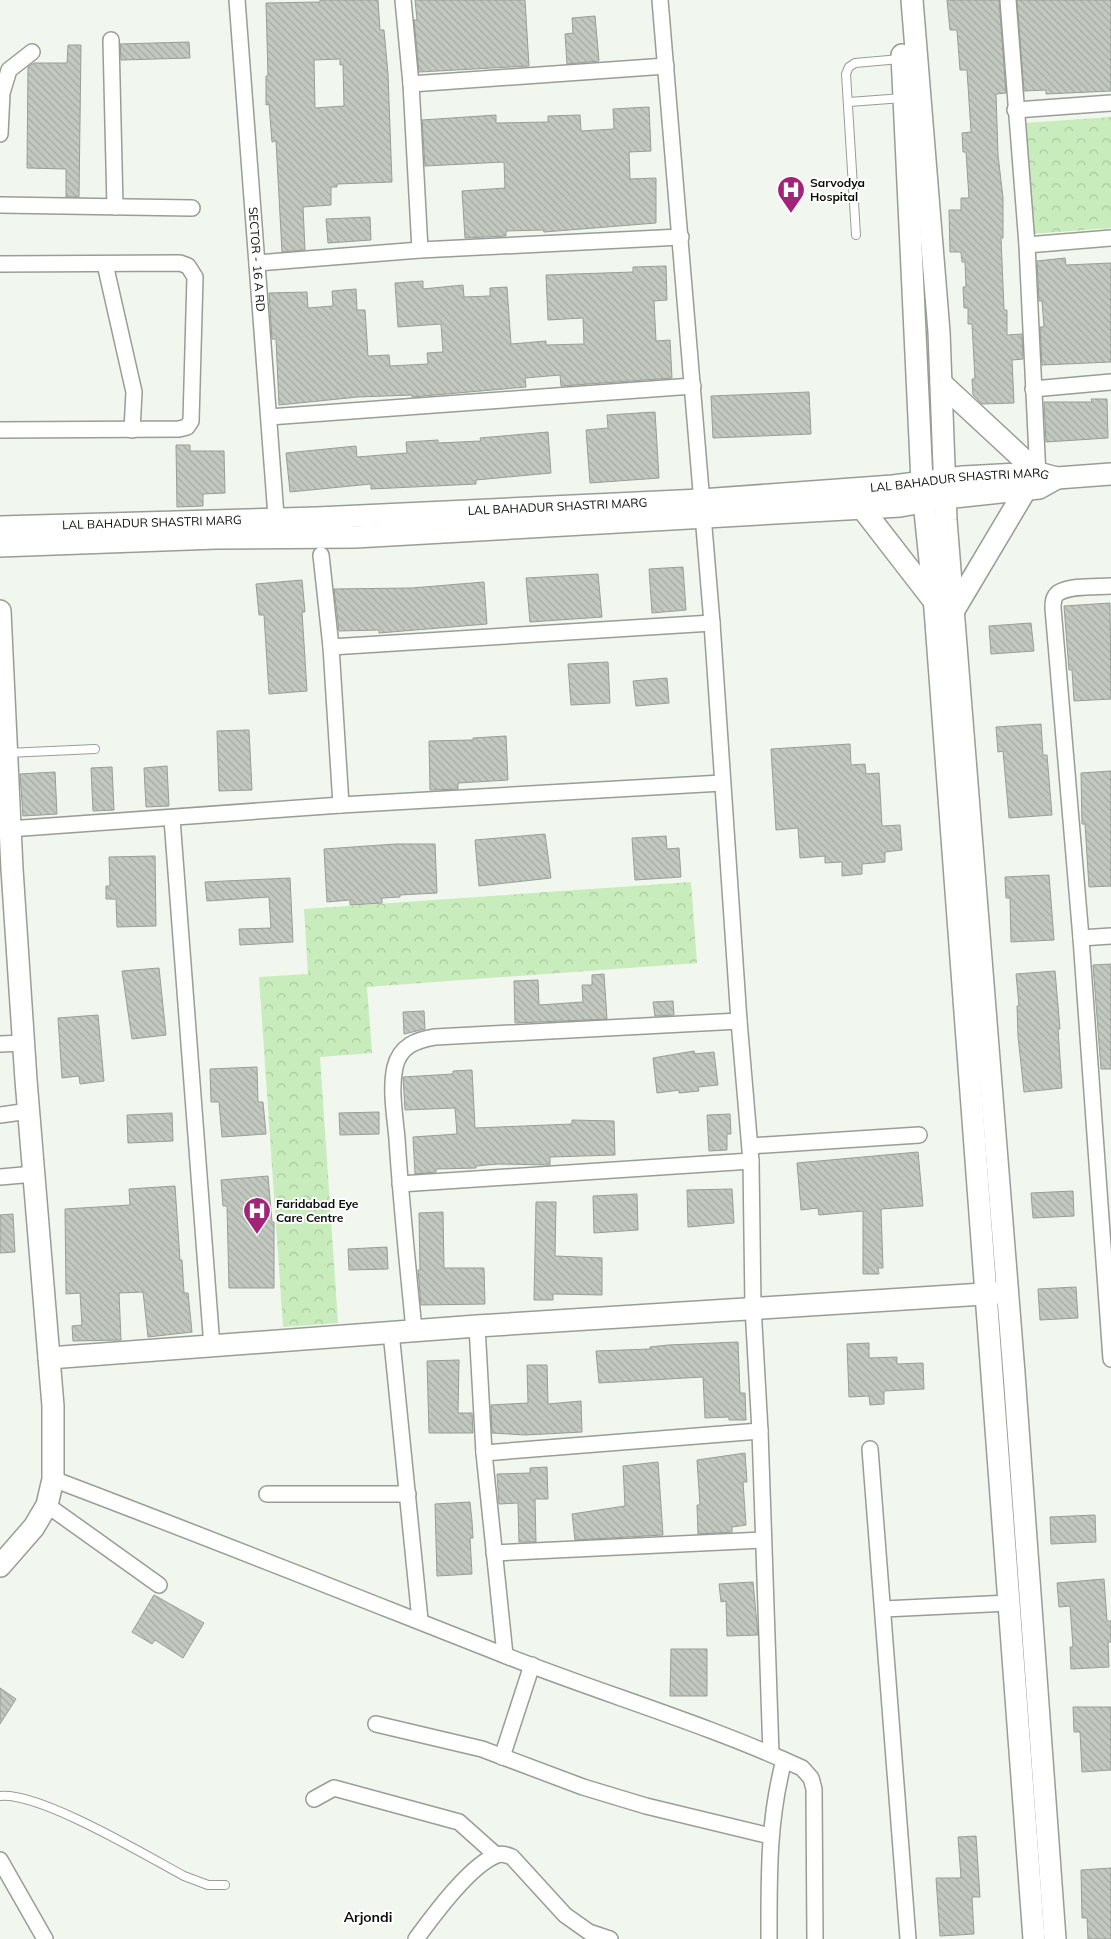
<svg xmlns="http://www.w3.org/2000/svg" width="1111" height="1939" font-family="Mulish,sans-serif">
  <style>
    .park { fill: url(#park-crowns) }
    .building { fill: url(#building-back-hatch); stroke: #999f97; fill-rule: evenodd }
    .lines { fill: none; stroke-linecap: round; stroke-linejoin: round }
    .lane-casing { stroke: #989e96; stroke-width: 10 }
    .street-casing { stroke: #989e96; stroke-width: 18 }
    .secondary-casing { stroke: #989e96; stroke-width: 24 }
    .lane { stroke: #fff; stroke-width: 8 }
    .street { stroke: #fff; stroke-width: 15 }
    .secondary { stroke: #fff; stroke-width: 21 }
    .labels { text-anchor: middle; stroke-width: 4; stroke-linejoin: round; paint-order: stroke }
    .poi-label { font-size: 12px; font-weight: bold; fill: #0b0d0a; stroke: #fff; text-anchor: start }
    .street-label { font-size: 12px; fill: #0b0d0a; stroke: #fff }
    .neighbourhood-label { font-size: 14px; font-weight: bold; fill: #0b0d0a; stroke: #fff }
  </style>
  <defs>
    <pattern id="park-crowns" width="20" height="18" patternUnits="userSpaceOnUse" patternTransform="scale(1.25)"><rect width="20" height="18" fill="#c9ecbc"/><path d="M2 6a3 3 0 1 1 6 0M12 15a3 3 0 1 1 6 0" fill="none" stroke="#abc9a0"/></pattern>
    <pattern id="building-back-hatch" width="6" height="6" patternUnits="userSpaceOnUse" patternTransform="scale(1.25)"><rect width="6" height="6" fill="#c2c9c0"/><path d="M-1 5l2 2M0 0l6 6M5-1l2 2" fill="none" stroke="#a5aba4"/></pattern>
  </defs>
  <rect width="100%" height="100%" fill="#f1f7ee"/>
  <path class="park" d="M1111 117V228L1031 234 1024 123Z
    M691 882 697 963 367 987 372 1053 320 1057 338 1323 283 1327 259 977 308 974 304 909Z"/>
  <path class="building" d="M320 0H378L380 30H384L388 74 392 182 337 184V187H331V205L303 207 305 250 282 252 276 141 272 142 269 104 266 105V76H268L266 3 320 2ZM340 59V65H343L344 106 315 108 314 60Z
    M415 0H525L529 66 419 72 414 20H417Z
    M947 0H999L1006 93 996 94 998 155 1003 198V238H1001L1004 310H1007V335L1022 334 1023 359 1012 360 1014 403 982 404 973 395 972 379H975L972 324H968V308H964L963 287H966L965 262H962L961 252H950L949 210H961V198H969L966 152H963L962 133 971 132 967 70H960L957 30H950Z
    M1017 0H1111V91L1046 94V90L1024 91Z
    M595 16 599 61 567 64 565 34 573 33 572 18Z
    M189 42 190 58 121 60 120 44Z
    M68 45H81L79 197H66V169L27 168 28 67 34 63H67Z
    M649 107 651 151 629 152 630 179 656 178V223L544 232 543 230 506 231V236L465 238 462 191 505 188 504 162 425 166 422 120 496 115V123L548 122V116L580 115 581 131 614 129 613 109Z
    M370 217 371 240 328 243 326 219Z
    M1065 258 1066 265 1111 263V362L1042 365 1040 327H1044L1042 301H1039L1037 261Z
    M666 266 667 300 654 301 656 341 670 340 672 378 561 386 560 375 525 378 526 387 412 397V395L358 397 279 405 276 339H272L269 293 307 292 308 308 333 306 332 291 356 289 357 310H365L368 356 389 355 390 366 428 364 427 353 443 352 441 324 398 327 395 283 423 281V289L463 285 464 297 490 296V288L507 287 511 344 546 341V345L584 344 583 318 548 320 546 275 633 272V267Z
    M809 392 811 434 713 438 711 396Z
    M1091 399H1107L1108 438 1046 442 1044 402H1092Z
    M655 412 659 478 590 483 586 430 608 428 607 415Z
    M548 432 551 473 476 480V484L371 489V484L290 492 286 453 356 446 357 457 407 453 406 442 438 440V443L481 441 480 438Z
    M176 445H190V451H224L225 493 203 494V506L177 507Z
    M683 567 686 610 652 613 649 569Z
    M598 574 602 617 530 622 526 578Z
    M302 580 305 612H302L307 691 269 694 264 615H259L256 584Z
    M484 582 487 624 379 633V630L339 631 334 589 412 588Z
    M1110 603 1111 699 1074 701 1072 670H1069L1064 606Z
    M1031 623 1034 651 991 654 989 626Z
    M608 662 610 703 571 705 568 664Z
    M667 678 669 703 636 706 633 681Z
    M1041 724 1043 755H1047L1052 815 1009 818 1003 751 998 752 996 727Z
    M249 730 252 790 219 791 217 731Z
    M506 736 508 780 458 783V789L430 790 429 741 473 740V738Z
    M850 744 851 765 865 764 866 774 879 773 882 826 900 825 902 850 885 852V862L862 864V874L842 876V862L825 863V856L800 858 798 828 776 830 771 749Z
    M167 766 169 806 146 807 144 768Z
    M112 767 114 810 93 811 91 768Z
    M1111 771V886L1089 887 1085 824H1082L1081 773Z
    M55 772 57 814 23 816 20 774Z
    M545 834 551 878 479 886 475 840Z
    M666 836 667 849 679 848 681 877 635 880 632 838Z
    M396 844H435L437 893 400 895V897L382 898V903L350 905V900L327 902 324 849Z
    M155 856 156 926 117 927 116 899H106V886H110L109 857Z
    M1049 875 1054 940 1011 942 1010 898H1006L1005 877Z
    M290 878 293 942 240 945 239 929 271 928 269 897 207 901 205 882Z
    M1111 964V1069H1101L1093 965Z
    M159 968 166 1035 132 1039 122 971Z
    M1055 971 1060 1029H1058L1062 1088 1024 1092 1018 1036 1017 1006H1019L1016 974Z
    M604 974 607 1019 515 1023 514 981 538 980 539 1005 583 1002 582 985H592V975Z
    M673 1001 674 1015 655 1016 653 1002Z
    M424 1011 425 1029 404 1034 403 1012Z
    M98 1015 104 1081 80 1084 79 1076 62 1078 58 1018Z
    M694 1051 695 1054 714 1052 718 1085 698 1087 699 1091 679 1093V1090L657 1093 653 1058Z
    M257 1067 258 1102H263L266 1134 222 1137 219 1102H211L210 1069Z
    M472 1070 475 1128 572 1124V1120L614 1121 615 1155 550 1157V1165L498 1164 476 1166V1168L436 1169V1172L415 1174 413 1137 457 1134 455 1108 405 1110 403 1077 453 1074V1071Z
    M379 1112V1134L340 1135 339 1113Z
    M172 1113 173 1141 128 1143 127 1115Z
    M730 1114 731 1134H727V1150L709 1151 707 1115Z
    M918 1152 923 1206 881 1209 883 1268H878L879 1274H863V1211L819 1215 818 1208 801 1210 797 1163Z
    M268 1176 272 1222H274V1288H229L227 1206H223L221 1180Z
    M175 1186 180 1260H182L184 1293H188L192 1332 148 1337 143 1292 119 1293 121 1340 73 1341 72 1326 82 1325 80 1293 66 1294 65 1209 130 1205 129 1189Z
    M732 1189 734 1223 688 1227 687 1190Z
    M1073 1191 1074 1216 1033 1218 1031 1193Z
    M637 1194 638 1230 594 1233 593 1196Z
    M536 1202H556L555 1256 602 1258V1295L553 1294V1300H534Z
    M443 1212 444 1268H484L485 1304 421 1305 418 1270H420L419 1213Z
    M13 1214 15 1252 0 1253V1215Z
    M387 1247 388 1269 349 1270 348 1249Z
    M1076 1287 1078 1318 1040 1320 1038 1289Z
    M738 1342 740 1393H745L746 1420H729V1417L705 1418 703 1377 599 1383 596 1351 650 1349V1347L668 1345Z
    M869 1343V1358L897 1357V1364L923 1363 924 1389 884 1391V1404L870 1405 869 1396 849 1397 847 1344Z
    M459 1360 458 1413H472L473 1433H429L427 1361Z
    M527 1365H547L548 1404 581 1401 582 1432 525 1435 492 1433 491 1405 528 1403Z
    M745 1453 747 1482H743L746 1525 732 1527V1532L698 1534 697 1505H700L697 1460Z
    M658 1462 663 1535 575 1540 572 1514 625 1506 623 1466Z
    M547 1467 548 1499H535L536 1542H519L518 1503 499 1504 497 1474 530 1473V1468Z
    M470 1502 472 1521 473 1538H470L472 1574 437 1576 435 1504Z
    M1095 1515 1096 1542 1051 1544 1050 1517Z
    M1104 1579 1107 1621H1111V1642H1108L1109 1667 1071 1669 1070 1647H1073L1070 1606 1059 1607 1057 1583Z
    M753 1582 758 1635 727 1636 726 1601 721 1602 719 1584Z
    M154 1595 204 1623 183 1658 155 1640 152 1644 132 1632Z
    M671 1649H707V1696H670Z
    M0 1688 16 1699 0 1724Z
    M1073 1707H1111V1770L1082 1772 1080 1732H1074Z
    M976 1836 980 1897H972L974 1934 940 1936 936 1878H961L958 1837Z
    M1111 1868V1939H1088L1087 1918H1082L1081 1870Z"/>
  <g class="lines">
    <defs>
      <path id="lane" d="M849 102 903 98
        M856 235 846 74 849 67 855 63 900 59
        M7 753 95 749
        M0 1796C40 1792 145 1855 184 1876L208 1885H225"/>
      <g id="street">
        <path id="s1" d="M237 0 277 529"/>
        <path d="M403 0 411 84 420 250"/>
        <path d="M660 0 712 623 739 1021 751 1161 753 1307 760 1431 771 1754"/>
        <path d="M1008 0 1027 245 1038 477"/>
        <path d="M111 40 115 207"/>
        <path d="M411 84 666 66"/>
        <path d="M1015 110 1111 103"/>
        <path d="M0 134 2 93 9 70 32 52"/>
        <path d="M0 205 192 208"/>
        <path d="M1027 245 1111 238"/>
        <path d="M257 263 420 250 681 237"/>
        <path d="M0 264 180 263 188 266 195 277 191 421 187 427 179 429 0 430"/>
        <path d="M105 264 134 392 132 430"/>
        <path d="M1033 389 1111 382"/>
        <path d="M269 417 693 386"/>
        <path d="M321 555 331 647 341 805"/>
        <path d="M1111 586C1096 587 1071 585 1058 593 1053 597 1053 603 1053 608L1081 938 1111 1359"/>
        <path d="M331 647 712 623"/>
        <path d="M172 819 212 1347"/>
        <path d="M9 829 341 805 722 783"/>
        <path d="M1081 938 1111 936"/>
        <path d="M0 1044 25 1043"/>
        <path d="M0 1115 29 1111"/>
        <path d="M750 1146 919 1135"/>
        <path d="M0 1177 34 1174"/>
        <path d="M400 1184 751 1161"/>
        <path d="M477 1326 484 1453 505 1655"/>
        <path d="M414 1330C408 1267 401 1203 397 1139 395 1116 390 1090 395 1067 400 1046 416 1040 435 1037L739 1021"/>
        <path d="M391 1332 420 1620"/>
        <path d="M870 1449 908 1939"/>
        <path d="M484 1453 760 1431"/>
        <path d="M53 1479C204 1536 354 1596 504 1655 603 1694 706 1724 802 1768L811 1778 814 1789 815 1939"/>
        <path d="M267 1494H408"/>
        <path d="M47 1505 159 1585"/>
        <path d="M494 1553 763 1540"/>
        <path d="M884 1609 1009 1603"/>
        <path d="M376 1724 482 1749 583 1787 646 1806 770 1836"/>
        <path d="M502 1757 532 1665"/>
        <path d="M314 1799 334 1788 459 1822 496 1855"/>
        <path d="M0 1860 45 1939"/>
        <path d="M416 1939C433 1916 470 1865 497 1855 502 1853 507 1855 512 1857L565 1915 589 1932 610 1939"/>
        <path d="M769 1939C769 1876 768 1821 784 1760"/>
      </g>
      <g id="secondary">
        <path d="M912 0 939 332 946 520 1014 1373 1055 1939"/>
        <path d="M902 55 922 482 935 609 1034 1939"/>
        <path d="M941 383 1038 473"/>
        <path d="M862 508 934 601"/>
        <path id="s2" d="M0 527 317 518 701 500 893 486 963 477 1038 473 1057 478 1111 474"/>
        <path d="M0 546 216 538 355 537 900 506 945 498 1039 488 1057 478"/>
        <path d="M954 610 1026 489"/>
        <path d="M0 611 12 869 26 1080 53 1406V1479L47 1505 34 1527 0 1566"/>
        <path d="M49 1358 477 1326 999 1293"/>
      </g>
    </defs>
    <use href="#lane" class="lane-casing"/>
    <use href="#street" class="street-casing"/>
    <use href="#secondary" class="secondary-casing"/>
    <use href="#lane" class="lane"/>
    <use href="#street" class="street"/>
    <use href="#secondary" class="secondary"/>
  </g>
  <defs>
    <symbol id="hospital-pin" viewBox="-11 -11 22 30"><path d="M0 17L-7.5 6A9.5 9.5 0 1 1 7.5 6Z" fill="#a12478" stroke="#fff"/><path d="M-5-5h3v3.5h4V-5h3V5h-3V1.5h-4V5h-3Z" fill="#fff"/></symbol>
  </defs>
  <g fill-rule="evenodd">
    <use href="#hospital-pin" x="775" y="174" width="32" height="43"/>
    <use href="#hospital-pin" x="241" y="1195" width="32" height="43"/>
  </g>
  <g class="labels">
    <g class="poi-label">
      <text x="810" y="187">Sarvodya<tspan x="810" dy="14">Hospital</tspan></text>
      <text x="276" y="1208">Faridabad Eye<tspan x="276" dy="14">Care Centre</tspan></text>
    </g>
    <g class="street-label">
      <text dy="4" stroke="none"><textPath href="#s1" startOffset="260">SECTOR - 16 A RD</textPath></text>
      <text dy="4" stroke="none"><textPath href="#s2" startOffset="961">LAL BAHADUR SHASTRI MARG</textPath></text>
      <text dy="4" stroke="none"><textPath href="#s2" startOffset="558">LAL BAHADUR SHASTRI MARG</textPath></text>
      <text dy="4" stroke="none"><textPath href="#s2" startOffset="152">LAL BAHADUR SHASTRI MARG</textPath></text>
    </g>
    <g class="neighbourhood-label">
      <text x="368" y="1922">Arjondi</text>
    </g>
  </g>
</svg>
